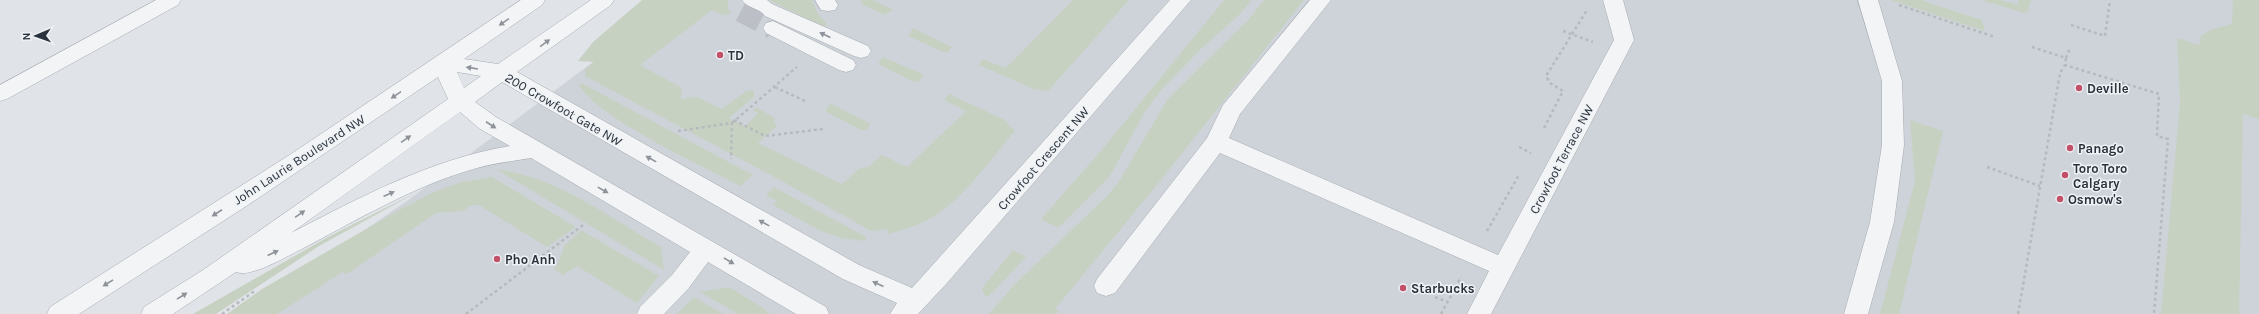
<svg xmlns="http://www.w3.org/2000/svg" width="2259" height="314" font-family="Karla,sans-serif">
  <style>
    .built { fill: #ced3d9 }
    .green { fill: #c7d1c2 }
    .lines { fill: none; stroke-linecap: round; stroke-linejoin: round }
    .minor-tunnel { stroke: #bcc0c6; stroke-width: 22; stroke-dasharray: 22 11; stroke-linecap: butt }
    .minor-casing { stroke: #a6aab1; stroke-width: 1 }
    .path { stroke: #b6babe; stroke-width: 2.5; stroke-dasharray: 3 3; stroke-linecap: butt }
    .minor { fill: #f2f4f6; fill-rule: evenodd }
    .oneway { fill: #8e939a }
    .poi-dot { fill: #c15168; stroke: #eff2f5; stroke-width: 1.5 }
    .labels { text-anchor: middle; stroke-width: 3; stroke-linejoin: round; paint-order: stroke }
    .poi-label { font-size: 13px; font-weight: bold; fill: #2a323d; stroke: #eff2f5; text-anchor: start }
    .street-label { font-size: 13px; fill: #2a323d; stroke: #eff2f5 }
  </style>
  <rect width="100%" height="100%" fill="#e0e3e8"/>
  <path class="built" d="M676 0H2259V314H242L407 201Z"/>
  <path class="green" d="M642 0H728V8L731 13 723 15 712 10 640 65 682 88 681 99 697 97 722 109 746 91 754 90V97L729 118 745 126 758 113 753 110 756 107 775 118 774 122 777 126 758 143 842 184 860 168 869 167 880 156H884L907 167 966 111 944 100 949 94 1003 119 1015 131C993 156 965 197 937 214 923 224 906 229 889 234L887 229 871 231 780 180 585 76V69L594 62 578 61 593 42Z
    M769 0H812L818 14 827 24 823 27Z
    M860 0H872L892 9V11L884 15 864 5Z
    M1073 0H1129L1048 91 1033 89 979 65 982 60H985L1006 68Z
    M1224 0H1252L1241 13 1201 49 1161 90 1144 113 1110 176 1058 228 1041 219 1100 152Z
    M1264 0H1304L1156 186 1055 309 1058 311 1056 314H989L1014 285 1107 196 1118 183 1167 100 1250 18Z
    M1891 0H1921L1982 20 1985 31Z
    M1981 0H2001L2018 5 2019 0H2031L2028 12 2025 13Z
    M2233 0H2259V119L2243 114 2239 314H2161L2180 102 2177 38 2199 45 2201 36 2210 30 2232 24Z
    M912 29H915L952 47 948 52H943L908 36Z
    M883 57 923 74V76L919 81 914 82 878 64Z
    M581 83 753 175 740 186C706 168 592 115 579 84Z
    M830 104H832L871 124 866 130H861L825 111Z
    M1910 120 1943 131 1899 314H1880L1915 181Z
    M496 169C557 177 609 217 661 247L664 270Z
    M492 177 576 227 547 247 479 205H471L463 211 436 213 347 274 343 272 277 314H227L262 289 401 209 432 193 461 182Z
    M774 187 866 237 865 241 841 238 821 231 773 205 777 201 766 195Z
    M419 191 319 246 216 314H193L328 237Z
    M581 230 659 276 637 303 577 266 563 275 554 269 561 257 564 246Z
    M1013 250 1026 257 988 297 984 295 982 288Z
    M729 287 763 308 769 314H738L700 292Z
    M694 297 723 314H677Z"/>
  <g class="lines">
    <path class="minor-tunnel" d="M741 11 773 28"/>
    <defs>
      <path id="minor" d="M156 0H181L178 5 7 99 0 101V85Z
        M521 0H545L542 5 464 59 498 64 591 0H614L611 5 517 72 859 265 912 288 1170 0H1191L947 283 918 314H890L897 303 843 279 502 82 475 102 496 117 826 307 829 314H796L708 262 688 289 664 314H637L640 307 672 275 690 252 531 158C514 161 495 163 477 168 415 185 357 220 300 250 285 257 251 278 236 272L173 314H141L144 307 203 270 448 99 438 77 248 205 79 314H47L50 307 291 154ZM457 72 481 76 464 88ZM460 112 480 129 510 146C431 159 361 197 291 233Z
        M742 0H767L772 4 868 46 871 51 868 56 861 58 854 56 765 16C760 8 748 9 742 0Z
        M815 0H835L838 5 835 10 828 11 821 10Z
        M1310 0H1331L1240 114 1229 138 1498 255 1614 40 1603 0H1623L1634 40 1491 314H1467L1489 271 1220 153 1115 293 1106 296 1097 293 1094 286 1097 279 1207 138 1223 105Z
        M1858 0H1878L1902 81 1904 145 1894 222 1868 314H1844L1870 222 1882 145V81Z
        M773 21 853 60 856 65 853 70 846 72 839 70 766 33 763 28 766 23Z"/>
    </defs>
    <use href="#minor" class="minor-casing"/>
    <path class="path" d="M1899 5 1995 37
      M2071 25 2105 36 2110 0
      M1563 31 1593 42
      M2032 47 2066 58 2065 65 2159 94 2157 136 2168 139 2154 314
      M2066 58 2070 48
      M775 87 807 102
      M734 120 765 136 823 129
      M732 123 797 67
      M1544 128 1563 91 1550 83 1546 76 1587 10
      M678 131 732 123 731 159
      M1519 147 1531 153
      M1987 167 2040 186
      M1487 231 1519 175
      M1435 297 1448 302
      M222 314 256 290
      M466 314 583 225
      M1441 314 1461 277
      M2018 314 2060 73 2065 65"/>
    <use href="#minor" class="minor"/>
  </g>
  <defs><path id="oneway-solid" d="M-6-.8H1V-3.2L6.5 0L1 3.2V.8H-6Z"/></defs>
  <g class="oneway">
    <use href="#oneway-solid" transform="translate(504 22) rotate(145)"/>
    <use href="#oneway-solid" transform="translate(825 35) rotate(-155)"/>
    <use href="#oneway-solid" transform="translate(545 43) rotate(-36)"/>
    <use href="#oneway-solid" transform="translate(472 68) rotate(-171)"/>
    <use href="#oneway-solid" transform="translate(396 95) rotate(146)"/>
    <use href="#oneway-solid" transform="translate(491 125) rotate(33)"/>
    <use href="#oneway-solid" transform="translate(406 139) rotate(-35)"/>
    <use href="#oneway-solid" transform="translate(651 159) rotate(-151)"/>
    <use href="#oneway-solid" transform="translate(603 190) rotate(29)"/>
    <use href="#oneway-solid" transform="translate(389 194) rotate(-24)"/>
    <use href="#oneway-solid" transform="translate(217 213) rotate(147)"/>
    <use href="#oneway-solid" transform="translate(300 214) rotate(-35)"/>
    <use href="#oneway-solid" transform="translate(764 223) rotate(-151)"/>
    <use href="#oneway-solid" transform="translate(273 253) rotate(-25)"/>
    <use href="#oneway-solid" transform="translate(729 261) rotate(31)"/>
    <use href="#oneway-solid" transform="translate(108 283) rotate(148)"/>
    <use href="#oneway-solid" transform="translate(878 284) rotate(-156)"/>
    <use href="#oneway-solid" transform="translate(182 296) rotate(-32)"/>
  </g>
  <g class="poi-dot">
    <circle cx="720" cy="55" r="4"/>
    <circle cx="2079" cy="88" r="4"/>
    <circle cx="2070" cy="148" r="4"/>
    <circle cx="2065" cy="175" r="4"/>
    <circle cx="2060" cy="199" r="4"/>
    <circle cx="497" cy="259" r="4"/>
    <circle cx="1403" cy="288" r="4"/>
  </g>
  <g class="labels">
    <g class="poi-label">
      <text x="728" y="60">TD</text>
      <text x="2087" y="93">Deville</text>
      <text x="2078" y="153">Panago</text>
      <text x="2073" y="173">Toro Toro<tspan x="2073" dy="15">Calgary</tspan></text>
      <text x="2068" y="204">Osmow's</text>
      <text x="505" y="264">Pho Anh</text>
      <text x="1411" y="293">Starbucks</text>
    </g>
    <g class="street-label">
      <text transform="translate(564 109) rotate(30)" y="5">200 Crowfoot Gate NW</text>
      <text transform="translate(1043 158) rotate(-49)" y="5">Crowfoot Crescent NW</text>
      <text transform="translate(299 159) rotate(-33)" y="5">John Laurie Boulevard NW</text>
      <text transform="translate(1561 159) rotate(-62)" y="5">Crowfoot Terrace NW</text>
    </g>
  </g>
  <g transform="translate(36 36) rotate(268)" stroke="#eff2f5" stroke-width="3" paint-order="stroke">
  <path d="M0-3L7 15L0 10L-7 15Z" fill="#2a323d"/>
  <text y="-6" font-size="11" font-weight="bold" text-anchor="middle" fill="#2a323d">N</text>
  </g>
</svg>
